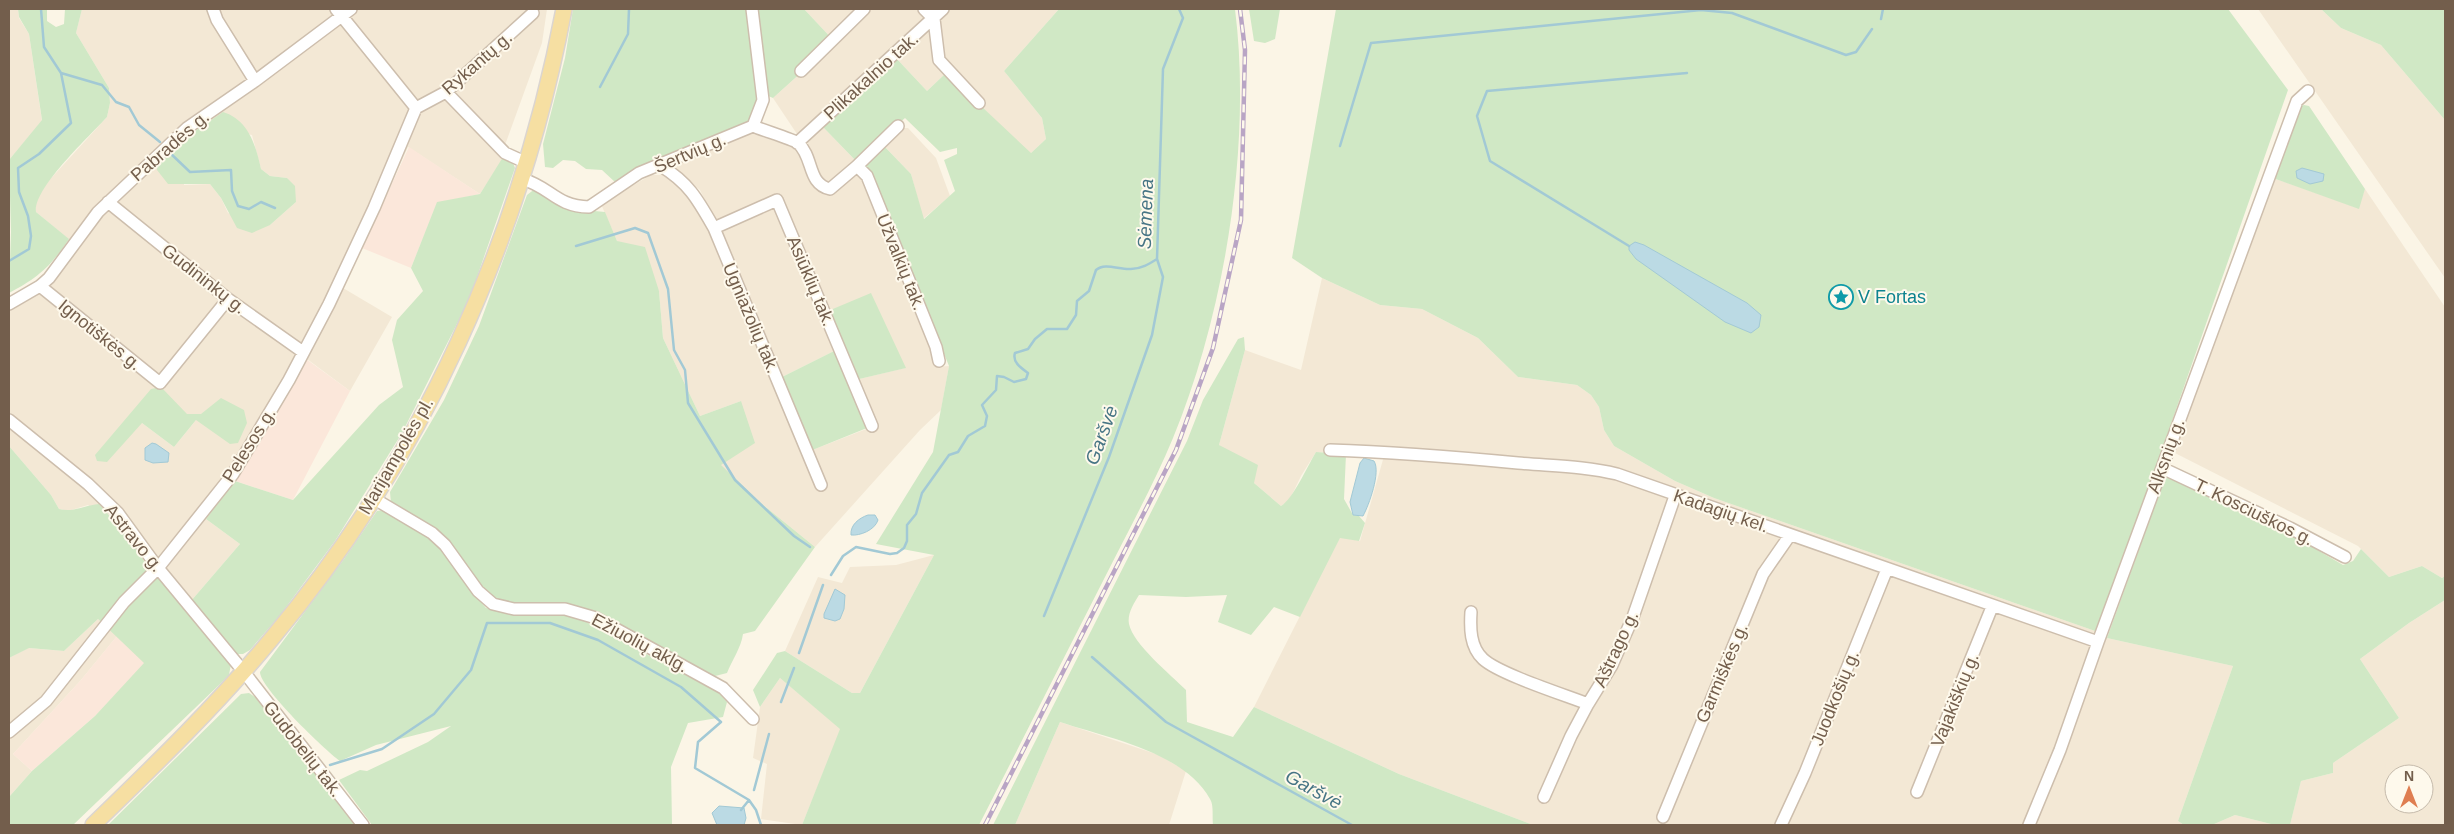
<svg xmlns="http://www.w3.org/2000/svg" width="2454" height="834" font-family="Arial,sans-serif">
  <style>
    .residential { fill: #f3e8d5; fill-rule: evenodd }
    .commercial { fill: #fbe7da }
    .green { fill: #d0e8c5 }
    .water { fill: #bbdae4; stroke: #a2c9d5 }
    .lines { fill: none; stroke-linecap: round; stroke-linejoin: round }
    .stream { stroke: #a2c9d5; stroke-width: 2.5 }
    .minor-casing { stroke: #cdbead; stroke-width: 14 }
    .major-casing { stroke: #dbd5d0; stroke-width: 18 }
    .minor { stroke: #fff; stroke-width: 11 }
    .major { stroke: #f6dfa2; stroke-width: 15 }
    .rail-casing { stroke: #b9a5c5; stroke-width: 4.5 }
    .rail { stroke: #fef9ec; stroke-width: 2.5; stroke-dasharray: 8; stroke-linecap: butt }
    .labels { text-anchor: middle; stroke-width: 4; stroke-linejoin: round; paint-order: stroke }
    .street-label { font-size: 18px; fill: #735e4c; stroke: #fef9ec }
    .culture-label { font-size: 18px; fill: #0d838f; stroke: #fef9ec; text-anchor: start }
    .water-label { font-size: 19px; font-style: italic; fill: #477585; stroke: #fef9ec }
  </style>
  <rect width="100%" height="100%" fill="#fbf5e6"/>
  <path class="residential" d="M9 9H18L19 18 29 34 42 121 9 160Z
    M82 9H547L542 43 505 145 502 160 480 194 408 147 343 288 392 317 350 391 307 359 235 481 206 519 240 544 191 601 165 571 158 577 150 570 129 538 88 505 68 511 59 509 51 495 9 446V309L29 300 49 287 79 248 36 212 35 203 43 187 107 117 110 103 109 88 76 33ZM203 124 252 135 261 169 270 176 287 178 296 202 270 225 228 213 221 198 210 184 184 185 182 140ZM187 414H201L174 447 142 423Z
    M804 9H919L927 17 799 137 773 98 835 42Z
    M947 9H1059L1004 71 1042 118 1046 139 1030 154 984 109 985 103 941 55 937 19Z
    M2258 9H2321L2341 28 2381 45 2445 120V278Z
    M932 24 946 73 927 91 896 58Z
    M823 127 856 161 827 183 821 180 805 144Z
    M903 128H908L936 158 950 196 923 219 911 174 884 146Z
    M748 132 796 148 815 188 825 194 830 193 857 170 865 179 936 359 935 367 949 366 941 410 920 430 815 547 762 504 720 465 741 401 700 416 663 338 659 291 617 241 601 204 651 175H668L683 185 713 234 802 454 874 426 855 380 905 368 828 311 777 193 716 222 700 190 674 168 675 165Z
    M2273 178 2358 208 2365 189 2445 307V576L2442 578 2422 566 2389 577 2358 546 2173 452Z
    M774 206 834 351 780 378 719 230Z
    M1322 278 1380 305 1422 309 1478 338 1518 377 1577 385 1591 395 1599 407 1604 430 1614 446 1675 481 1714 498 2098 632 2107 638 2233 666 2178 821 2184 825H1533L1399 774 1254 707 1340 537 1360 541 1384 456 1316 452 1301 476 1289 501 1281 506 1254 483 1219 445 1245 350 1301 370Z
    M934 555 860 693H852L785 651 818 577 842 583 850 567 896 565Z
    M2445 600V825H2290L2301 781 2333 773V763L2399 718 2360 659 2409 623ZM2394 774H2424V804H2394Z
    M98 619 117 636 81 680 13 754 32 771 9 797V658L28 648 64 651Z
    M780 678 841 729 802 825 761 819 767 764 753 758 760 707Z
    M1060 722 1159 755 1186 771 1169 825H1015Z
    M2235 815 2275 825H2212Z"/>
  <path class="commercial" d="M409 147 480 194 437 203 411 268 362 248Z
    M306 359 350 391 293 500 235 481Z
    M117 636 145 663 95 716 32 771 13 754 81 680Z"/>
  <path class="green" d="M18 9H47V21L56 27 64 24 65 9H82L76 33 109 88 110 103 107 117C90 136 33 188 36 212L69 239C51 266 38 278 9 293L11 232 9 160 42 120 29 34 19 17Z
    M573 9H748L759 98 755 113 747 122 616 183 602 170 586 169 575 161 563 160 553 168 545 167 543 144 565 58Z
    M754 9H804L835 42 773 98 766 95Z
    M1059 9H1235C1252 144 1225 312 1173 438 1153 486 1127 533 1104 579 1062 661 1021 743 979 825H802L840 729 780 678 760 707 753 690 777 653 785 651 852 693H860L934 555 876 544 933 452 949 366 873 178 864 164 884 146 911 174 924 219 955 191 944 160 957 154V148L940 152 905 118 856 161 823 127 896 58 927 91 946 73 1031 153 1046 139 1042 118 1004 71Z
    M1249 9H1280L1275 39 1265 43 1254 41Z
    M1336 9H2228L2288 90 2098 632 1714 498 1675 481 1614 446 1604 430 1599 407 1591 395 1577 385 1518 377 1478 338 1422 309 1380 305 1322 278 1292 258Z
    M2321 9H2445V120L2381 45 2341 28Z
    M2304 105 2309 106 2365 189 2359 209 2273 178 2300 106Z
    M223 112C249 120 256 146 261 169L270 176 287 178 295 186 296 202 270 225 252 233 237 228 221 198 210 184H168L157 170 158 162 182 140Z
    M503 157 513 163 515 168 469 300 402 433 335 541 281 614 250 650 243 654H237L191 601 240 544 206 519 235 481 293 500 379 405 403 387 392 340 397 320 423 291 411 268 437 202 480 194Z
    M536 188 563 208 605 212 617 241 645 247 659 291 663 338 700 416 741 401 755 443 721 465 762 504 815 547 755 631 743 634C741 648 732 660 727 673L715 676 606 617 581 608 550 604 507 603 490 597 479 587 458 552 435 529 391 503 390 492 444 400 479 326 527 195Z
    M871 293 906 368 855 380 828 311Z
    M1244 337 1245 350 1219 445 1258 465 1254 483 1281 506C1293 499 1307 467 1316 452L1346 454 1344 499 1353 515 1359 516 1365 523 1359 541 1340 538 1300 617 1274 607 1251 635 1218 622 1227 595 1186 597 1139 595C1134 603 1127 614 1129 624 1133 644 1171 675 1186 690L1187 722 1233 737 1254 707 1399 774 1533 825H1213C1212 818 1214 805 1210 799 1184 752 1108 738 1060 722L1015 825H993L1187 441 1203 400 1238 339Z
    M834 351 867 428 810 451 780 378Z
    M161 387 187 414H201L221 398 244 410 247 423 238 443 230 444 196 420 174 447 142 423 107 462 97 461 95 455 151 389Z
    M9 446 51 495 59 509C73 513 85 505 99 504L129 538 150 570 168 587 231 664 229 675 218 686 73 825H9V797L32 771 95 716 144 663 98 619 64 651 29 648 9 658Z
    M2166 475 2290 534 2343 565 2353 561 2361 549 2389 577 2422 566 2442 578 2445 576V600L2409 623 2360 659 2399 718 2333 763V773L2301 781 2290 825H2275L2235 815 2212 825H2184L2178 821 2233 666 2107 638Z
    M384 510 426 534 452 559 474 594 486 608 515 614 556 613 577 617 719 693 727 702 723 717 688 723 671 767 672 825H372L339 780 360 770 367 771 428 742 451 726 376 745 340 761C325 750 260 688 260 672L344 559 377 511Z
    M249 693 255 697 355 825H108L241 694Z"/>
  <path class="water" d="M2302 168 2324 174 2323 181 2310 184 2297 178 2296 171Z
    M1635 242 1644 245 1747 303 1761 315 1759 327 1751 333 1725 322 1636 259 1629 250V246Z
    M152 443 156 444 169 453 168 462 153 463 145 460V448Z
    M1364 458 1374 461C1381 472 1369 505 1363 516L1353 515 1350 502 1360 463Z
    M868 515H875L878 520C875 530 860 536 851 535 850 525 859 518 868 515Z
    M835 589 845 595 844 609 840 619 835 621 824 618V614Z
    M719 806 744 808 746 818 744 825H717L712 813Z"/>
  <g class="lines">
    <path class="stream" d="M1881 19 1883 9
      M61 73 102 85 116 102 129 107 139 125 160 142
      M600 87 628 34 629 9
      M1340 146 1371 43 1701 10 1732 13 1846 55 1856 52 1872 29
      M169 152 190 172 231 170 232 191 238 206 249 209 261 202 275 208
      M576 246 635 228 648 233 668 289 674 350 685 370 688 403 735 480 794 536 810 547
      M1629 246 1490 161 1477 116 1487 91 1687 73
      M9 261 29 249 31 236 28 216 19 192 18 168 39 154 71 123 61 73 44 47 41 9
      M831 575 843 556 856 547 890 554 897 553 904 548 907 541V525L916 514 922 493 949 455 958 452 968 436 985 426 987 416 982 405 996 390 997 376 1004 377 1014 382 1026 379 1028 373C1021 368 1012 362 1015 353L1028 349 1035 339 1047 329H1067L1076 315 1077 301 1089 291 1096 270C1105 262 1119 270 1131 269 1141 269 1149 264 1157 259L1163 69 1183 18 1179 9
      M1044 616 1109 457 1152 335 1163 277 1157 259
      M799 653 823 585
      M1092 657 1166 722 1352 825
      M781 702 794 668
      M330 765 382 749 434 714 471 670 487 623H550L598 640 681 687 721 722 698 742 695 768 749 800 756 810 761 825
      M754 790 769 734
      M741 810 749 800"/>
    <defs>
      <path id="minor" d="M213 9 217 20 255 81
        M336 9 416 108 446 92 533 13
        M924 9 934 19 939 60 979 103
        M801 71 864 9
        M446 92 505 153 527 163
        M753 126C762 130 792 139 798 143 814 157 807 184 830 189L857 166 898 126
        M797 143 943 9
        M661 166C689 183 698 200 714 228L821 485
        M857 166 867 176 936 347 939 361
        M522 179C551 187 555 206 589 207L639 173 753 126 763 100 752 9
        M108 202 228 299 303 352
        M714 228 777 200 872 426
        M40 286 160 383 228 299
        M9 304 40 286 49 278 98 212 187 128 255 81 351 9
        M9 420 88 484 118 513 158 568 244 672 363 825
        M1330 450C1393 452 1455 457 1518 463 1551 466 1585 466 1617 474L2098 642
        M2162 468 2290 528 2345 557
        M373 498 432 533 445 545 478 591 493 604 514 609H565L596 618 723 688 753 719
        M1471 612C1470 628 1470 647 1483 659 1499 674 1565 695 1588 704
        M9 732 46 701 124 602 158 568 233 474 289 380 329 304 374 208 416 108
        M1917 792 1992 607
        M1544 797 1571 736 1588 704 1612 665 1633 617 1675 496
        M1663 817 1763 574 1790 535
        M1781 825 1805 773 1887 569
        M2029 825 2060 750 2098 642 2297 101 2308 91"/>
      <path id="major" d="M93 825C155 765 218 704 273 637 423 458 521 238 564 9"/>
    </defs>
    <use href="#minor" class="minor-casing"/>
    <use href="#major" class="major-casing"/>
    <use href="#minor" class="minor"/>
    <use href="#major" class="major"/>
    <defs>
      <path id="rail" d="M985 825 1176 450 1213 348 1241 220 1245 50 1240 9"/>
    </defs>
    <use href="#rail" class="rail-casing"/>
    <use href="#rail" class="rail"/>
  </g>
  <defs>
    <symbol id="sight-ring" viewBox="-11 -11 22 22"><circle r="9.5" fill="#fef9ec" stroke="#0f9aa8" stroke-width="1.5"/><path d="M0-6L1.8-2.2L6-1.7L2.9 1.2L3.7 5.4L0 3.3L-3.7 5.4L-2.9 1.2L-6-1.7L-1.8-2.2Z" fill="#0f9aa8"/></symbol>
  </defs>
  <g fill-rule="evenodd">
    <use href="#sight-ring" x="1827" y="283" width="28" height="28"/>
  </g>
  <g class="labels">
    <g class="street-label">
      <text transform="translate(477 63) rotate(-41)" y="6">Rykantų g.</text>
      <text transform="translate(871 76) rotate(-42)" y="6">Plikakalnio tak.</text>
      <text transform="translate(170 146) rotate(-41)" y="6">Pabradės g.</text>
      <text transform="translate(690 153) rotate(-23)" y="6">Šertvių g.</text>
      <text transform="translate(901 262) rotate(68)" y="6">Užvalkių tak.</text>
      <text transform="translate(204 279) rotate(38)" y="6">Gudininkų g.</text>
      <text transform="translate(811 281) rotate(67)" y="6">Asiūklių tak.</text>
      <text transform="translate(751 318) rotate(67)" y="6">Ugniažolių tak.</text>
      <text transform="translate(100 335) rotate(39)" y="6">Ignotiškės g.</text>
      <text transform="translate(249 445) rotate(-58)" y="6">Pelesos g.</text>
      <text transform="translate(396 456) rotate(-60)" y="6">Marijampolės pl.</text>
      <text transform="translate(2166 456) rotate(-70)" y="6">Alksnių g.</text>
      <text transform="translate(1721 511) rotate(19)" y="6">Kadagių kel.</text>
      <text transform="translate(2254 512) rotate(26)" y="6">T. Kosciuškos g.</text>
      <text transform="translate(134 538) rotate(51)" y="6">Astravo g.</text>
      <text transform="translate(640 643) rotate(28)" y="6">Ežiuolių aklg.</text>
      <text transform="translate(1616 649) rotate(-65)" y="6">Aštrago g.</text>
      <text transform="translate(1722 673) rotate(-67)" y="6">Garmiškės g.</text>
      <text transform="translate(1835 698) rotate(-68)" y="6">Juodkošių g.</text>
      <text transform="translate(1955 700) rotate(-68)" y="6">Vajakiškių g.</text>
      <text transform="translate(303 749) rotate(52)" y="6">Gudobelių tak.</text>
    </g>
    <g class="culture-label">
      <text x="1858" y="303">V Fortas</text>
    </g>
    <g class="water-label">
      <text transform="translate(1145 214) rotate(-88)" y="7">Sėmena</text>
      <text transform="translate(1101 435) rotate(-70)" y="7">Garšvė</text>
      <text transform="translate(1314 789) rotate(29)" y="7">Garšvė</text>
    </g>
  </g>
  <rect width="2454" height="834" fill="none" stroke="#735e4c" stroke-width="20"/>
  <g transform="translate(2409 789)"><circle r="24" fill="#fef9ec" stroke="#c6bbac"/>
  <path d="M0-4L9 19L0 12L-9 19Z" fill="#df7e51"/>
  <text y="-8" font-size="14" font-weight="bold" text-anchor="middle" fill="#735e4c">N</text>
  </g>
</svg>
